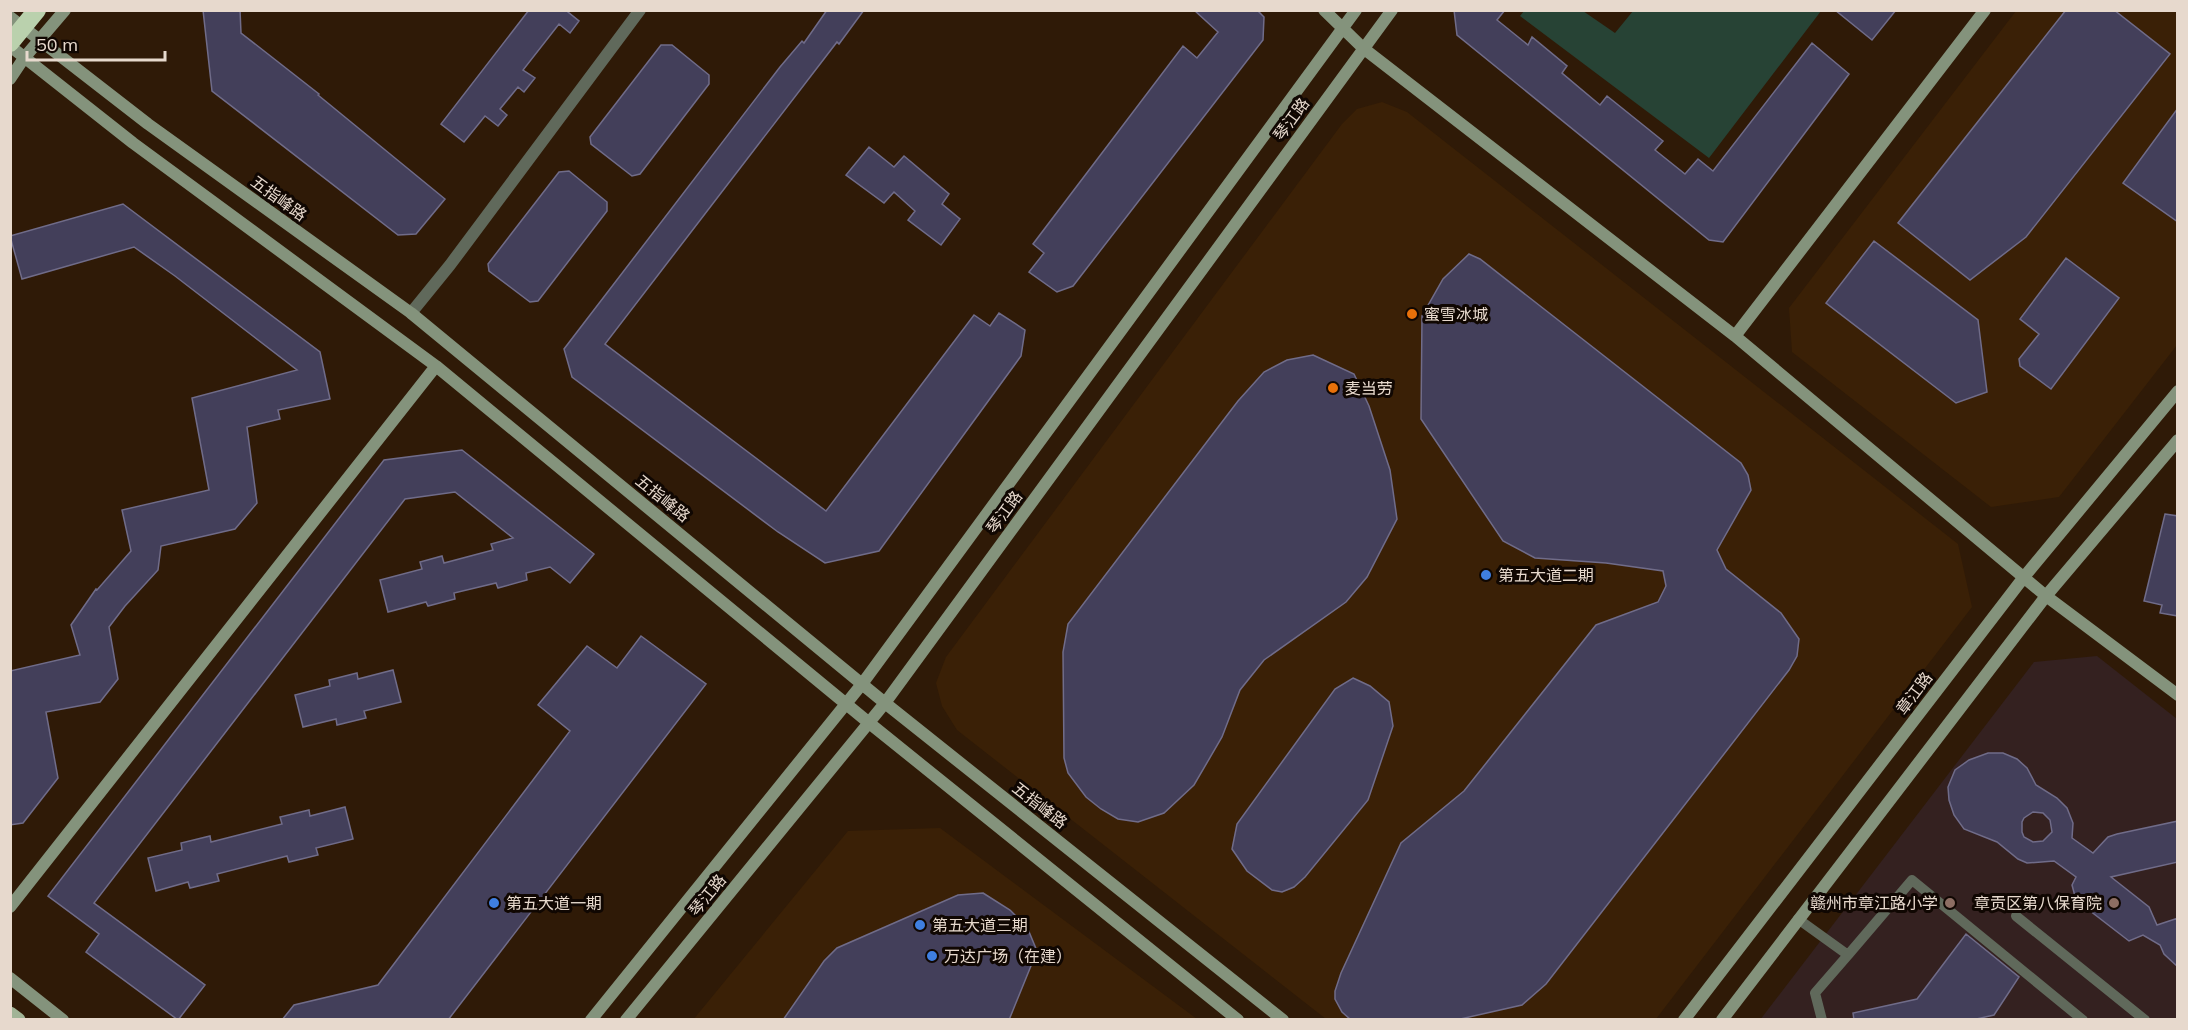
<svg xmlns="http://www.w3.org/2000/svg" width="2188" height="1030" font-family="Mulish,'Noto Sans SC',sans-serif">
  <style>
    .built { fill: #3a2006 }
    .education { fill: #342120 }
    .green { fill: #274335 }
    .building { fill: #433f5a; stroke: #706c89; stroke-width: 1.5; fill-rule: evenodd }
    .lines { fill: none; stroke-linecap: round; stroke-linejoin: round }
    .lane { stroke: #60695b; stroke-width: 10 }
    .street { stroke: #60695b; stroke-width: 12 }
    .secondary { stroke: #84937c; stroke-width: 12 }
    .primary { stroke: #a1b496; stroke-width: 15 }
    .highway-bridge { stroke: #bad1ad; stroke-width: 18 }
    .food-dot { fill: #e8710a; stroke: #100702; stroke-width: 2 }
    .shop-dot { fill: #3f7fe0; stroke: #100702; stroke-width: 2 }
    .education-dot { fill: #8d6e63; stroke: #100702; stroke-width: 2 }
    .labels { text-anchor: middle; stroke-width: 6; stroke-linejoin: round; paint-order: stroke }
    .street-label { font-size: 16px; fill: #e7d9cd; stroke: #100702 }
    .poi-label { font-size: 16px; fill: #e7d9cd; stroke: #100702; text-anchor: start }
  </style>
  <rect width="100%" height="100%" fill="#2f1a07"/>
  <path class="built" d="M2016 11H2177V345L2059 497 1991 507 1792 352 1789 308Z
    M1382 102 1407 112 1958 544 1972 607 1656 1019H1326L957 730 942 706 936 683 946 657 1342 124 1357 109Z
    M940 828 1197 1019 693 1020 848 831Z"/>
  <path class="education" d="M2097 656 2177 719V1019L1760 1020 2034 662Z"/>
  <path class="green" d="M1524 11H1583L1615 33 1633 11H1821L1709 158 1520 16Z"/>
  <path class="building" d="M203 10H240L241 33 319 94 318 95 445 199 416 234 398 235 212 91Z
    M529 10H569L568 12 579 21 570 33 559 24 523 70 535 78 524 92 518 87 500 109 507 115 498 126 485 116 464 142 441 124Z
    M827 10H864L839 44 837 42 605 344 826 511 974 315 990 326 999 313 1025 330 1021 356 879 551 825 563 778 532 572 377 564 349 780 67 802 41 804 43Z
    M1194 10H1257L1264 17 1263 40 1073 286 1057 292 1029 272 1044 253 1033 244 1183 46 1197 58 1218 32Z
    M1454 10H1505L1497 20 1528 45 1532 37 1567 66 1562 73 1600 105 1607 96 1663 141 1655 150 1685 174 1698 159 1713 171 1812 43 1849 74 1723 242 1709 240 1457 35Z
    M1835 10H1896L1872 40Z
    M2066 10H2114L2170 54 2026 237 1970 280 1898 223Z
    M661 45H672L709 75V84L640 174 632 176 591 144 590 137Z
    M2178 108V222L2123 183Z
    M869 147 894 167 904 156 949 194 942 204 960 219 941 245 908 220 915 211 894 192 884 203 846 175Z
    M569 171 607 202V211L538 301 530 302 489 271 488 264 559 172Z
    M123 204 320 352 330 399 278 410 280 419 247 427 257 503 235 529 161 546 158 570 125 606 109 627 118 679 100 702 46 712 58 778 23 823 10 825V671L80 655 71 625 96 589 97 590 131 551 122 510 209 490 192 398 297 370 175 276 134 247 22 279 10 236Z
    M1874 241 1978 320 1987 392 1956 403 1826 303Z
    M1469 254 1480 259 1741 463 1748 475 1751 490 1717 550 1726 569 1781 613 1799 639 1797 656 1789 670 1546 984 1522 1005 1456 1020H1351L1342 1012 1335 999V991L1341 973 1401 843 1464 791 1596 625 1658 602 1666 586 1663 571 1606 563 1535 558 1503 541 1421 419 1422 316 1443 279Z
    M2066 258 2119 298 2051 389 2020 366 2019 359 2039 334 2020 319Z
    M1313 355 1354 374 1369 406 1390 470 1397 519 1367 577 1346 602 1264 660 1240 690 1222 737 1194 785 1164 813 1138 822 1118 819 1101 809 1086 797 1068 773 1064 758 1063 652 1068 624 1238 401 1264 372 1287 360Z
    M462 450 594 554 570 583 550 567 526 573 527 580 498 588 496 583 454 593 455 599 428 606 426 602 388 612 380 580 422 569 420 562 442 556 444 563 493 550 491 544 513 538 455 492 405 499 94 903 205 985 178 1020 86 952 99 934 48 896 384 460Z
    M2165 514 2178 516V616L2160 613 2162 605 2144 601Z
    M641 636 706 684 448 1020H282L294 1005 378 985 570 731 538 705 587 646 617 668Z
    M393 670 401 702 364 711 366 718 337 725 336 719 303 727 295 695 330 686 329 680 357 673 358 679Z
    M1353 678 1370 686 1389 702 1393 726 1368 800 1305 877 1294 887 1282 892 1272 890 1247 871 1232 849 1237 824 1335 689Z
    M1988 753H2003L2017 759 2027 768 2036 785 2057 798 2067 808 2073 823 2072 838 2093 853 2108 837 2117 834 2178 821V862L2111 877 2149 907 2157 925 2178 918V967L2164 954 2160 945 2143 935 2129 941 2076 900 2072 885 2076 877 2054 861 2027 863 2018 859 1997 842 1964 829 1954 815 1949 800 1948 787 1955 770 1969 760ZM2033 812 2043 813 2050 820 2052 832 2043 841 2033 842 2024 837 2022 832V822L2024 818Z
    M345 807 353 839 316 848 318 855 289 862 287 856 217 874 219 881 190 888 188 882 156 891 148 858 182 850 181 843 210 836 211 842 282 824 280 817 309 810 310 816Z
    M983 893 1010 910 1027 927 1037 951 1009 1020H783L824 961 837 948 958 895Z
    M1966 934 2019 977 1994 1015 1972 1020H1854L1853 1013 1917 999Z"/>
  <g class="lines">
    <path class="lane" d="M2016 916 2145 1020
      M1798 919 1848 955 1912 880 2083 1020
      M1822 1020 1815 993 1848 955"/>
    <path class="street" d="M411 313 450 265 640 10"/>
    <path class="secondary" d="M1324 10 1363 48 1735 336 2046 596 2178 695
      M10 17 148 124 411 313 885 703 1283 1020
      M10 46 133 143 436 366 868 722 1238 1020
      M10 79 24 58 65 10
      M1735 336 1985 10
      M10 907 436 366
      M10 978 63 1020
      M591 1020 862 684 1356 10
      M626 1020 885 703 1392 10
      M1684 1020 2024 577 2178 391
      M1722 1020 2046 596 2178 440"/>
    <path class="primary" d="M10 1014 18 1020"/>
    <path class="highway-bridge" d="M10 43 37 10"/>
  </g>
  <g class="food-dot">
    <circle cx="1412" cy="314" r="6"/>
    <circle cx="1333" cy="388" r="6"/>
  </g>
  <g class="shop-dot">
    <circle cx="1486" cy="575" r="6"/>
    <circle cx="494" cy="903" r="6"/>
    <circle cx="920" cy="925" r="6"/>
    <circle cx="932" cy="956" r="6"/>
  </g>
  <g class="education-dot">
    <circle cx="1950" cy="903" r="6"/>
    <circle cx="2114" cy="903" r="6"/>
  </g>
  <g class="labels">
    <g class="street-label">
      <text transform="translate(1291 119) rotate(-54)" y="6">琴江路</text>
      <text transform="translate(279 198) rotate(36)" y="6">五指峰路</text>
      <text transform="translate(663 498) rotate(39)" y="6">五指峰路</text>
      <text transform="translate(1004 512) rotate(-54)" y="6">琴江路</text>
      <text transform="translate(1914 693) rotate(-53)" y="6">章江路</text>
      <text transform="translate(1040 805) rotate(38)" y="6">五指峰路</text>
      <text transform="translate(707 895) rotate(-51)" y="6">琴江路</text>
    </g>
    <g class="poi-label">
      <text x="1424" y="320">蜜雪冰城</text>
      <text x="1345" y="394">麦当劳</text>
      <text x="1498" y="581">第五大道二期</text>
      <text x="506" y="909">第五大道一期</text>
      <text x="1938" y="909" text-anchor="end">赣州市章江路小学</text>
      <text x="2102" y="909" text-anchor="end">章贡区第八保育院</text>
      <text x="932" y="931">第五大道三期</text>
      <text x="944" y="962">万达广场（在建）</text>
    </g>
  </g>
  <rect width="2188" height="1030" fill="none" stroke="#e7d9cd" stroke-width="24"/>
  <path d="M27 51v9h138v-9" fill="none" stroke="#e7d9cd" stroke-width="3"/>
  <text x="36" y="51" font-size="18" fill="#e7d9cd" stroke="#100702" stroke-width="4.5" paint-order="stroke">50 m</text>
</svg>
